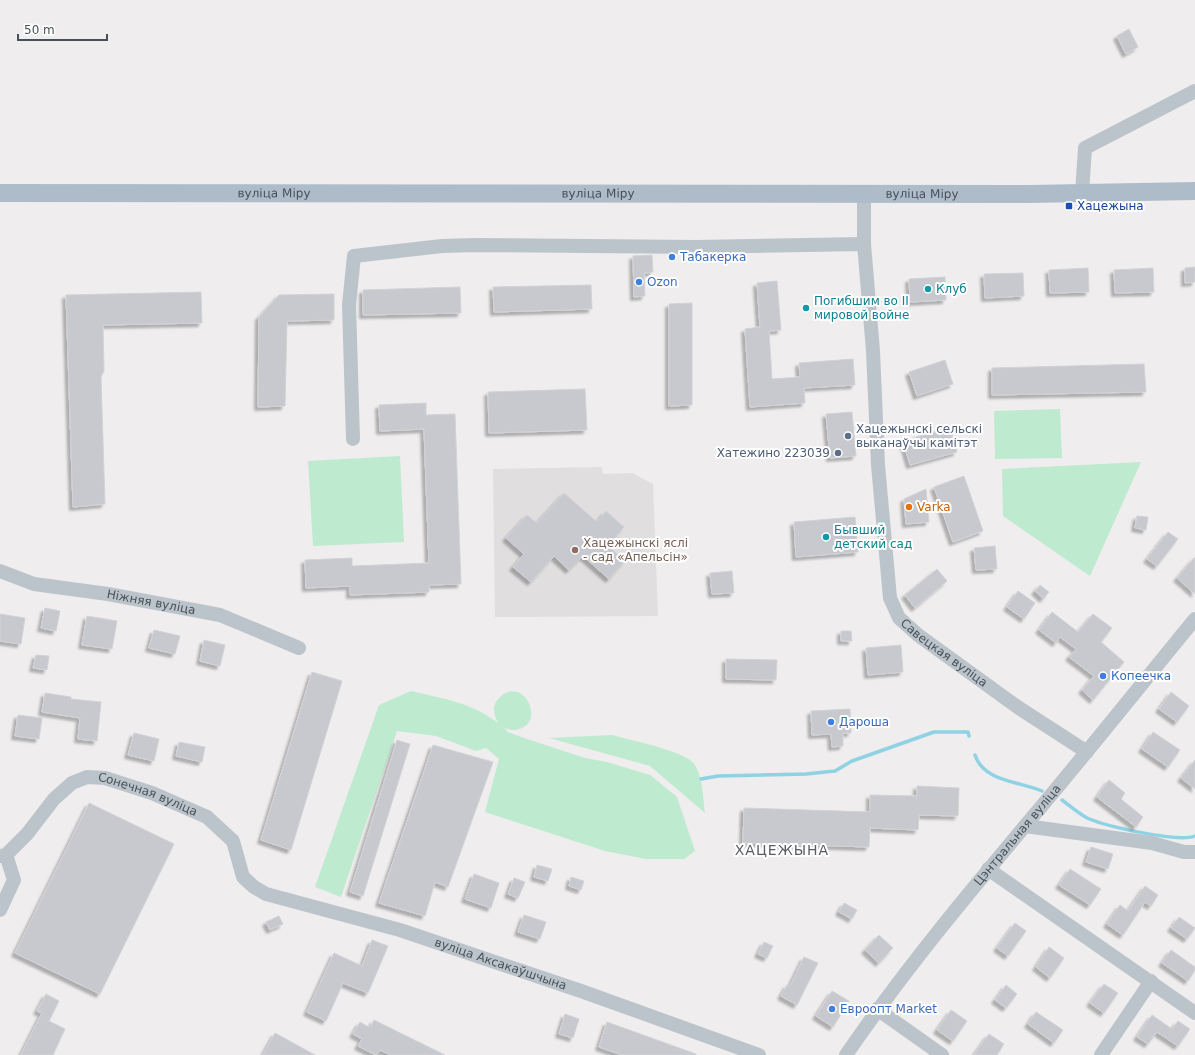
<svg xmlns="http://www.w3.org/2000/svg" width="1195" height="1055" font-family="'DejaVu Sans',sans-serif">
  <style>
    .education { fill: #e0dede }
    .green { fill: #beebcf }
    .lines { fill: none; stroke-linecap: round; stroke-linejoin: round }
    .stream { stroke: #8ed2e4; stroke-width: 3.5 }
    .building { fill: #c7c9cf; stroke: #d1d3d8; filter: url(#shadow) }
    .minor { stroke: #bcc4cb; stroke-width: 14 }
    .major { stroke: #aebcca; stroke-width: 18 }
    .transit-dot { fill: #1a4fb4; stroke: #fff; stroke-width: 1.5 }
    .shop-dot { fill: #3f7fe0; stroke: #fff; stroke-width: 1.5 }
    .culture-dot { fill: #0f9aa8; stroke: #fff; stroke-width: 1.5 }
    .service-dot { fill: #5c6f8a; stroke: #fff; stroke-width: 1.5 }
    .food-dot { fill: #e8710a; stroke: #fff; stroke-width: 1.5 }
    .education-dot { fill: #8d6e63; stroke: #fff; stroke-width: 1.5 }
    .labels { text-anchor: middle; stroke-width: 4; stroke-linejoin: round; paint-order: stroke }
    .street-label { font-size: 12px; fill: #475059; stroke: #fff }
    .transit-label { font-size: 12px; fill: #164399; stroke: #fff; text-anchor: start }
    .shop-label { font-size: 12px; fill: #366cbe; stroke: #fff; text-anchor: start }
    .culture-label { font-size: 12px; fill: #0d838f; stroke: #fff; text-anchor: start }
    .service-label { font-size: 12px; fill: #4e5e75; stroke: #fff; text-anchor: start }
    .food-label { font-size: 12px; fill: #c56008; stroke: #fff; text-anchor: start }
    .education-label { font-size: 12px; fill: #785e54; stroke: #fff; text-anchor: start }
    .quarter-label { font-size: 14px; letter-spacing: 1px; fill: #5a5d61; stroke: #fff }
  </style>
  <defs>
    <filter id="shadow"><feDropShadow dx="-3.5" dy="3.5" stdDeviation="1" flood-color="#0004"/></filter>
  </defs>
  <rect width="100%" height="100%" fill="#efeded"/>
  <path class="education" d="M602 467 603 474 632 473 653 484 658 616 495 617 493 469Z"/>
  <path class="green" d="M1060 409 1062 458 995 459 994 411Z
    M400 456 404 542 313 546 308 461Z
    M1141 462 1090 576 1003 516 1002 469Z
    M411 691C443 699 471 702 498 723 494 715 491 706 499 698 523 673 549 725 515 730 511 730 507 729 504 728L508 732 524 738 585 758 607 762 650 775 677 797 695 851 684 859H646L605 851 485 812 499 759 486 748 476 751 436 736 397 731 341 897 315 887 379 705Z
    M612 735C629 740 687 751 695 765 703 779 703 798 705 813L650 766 549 738Z"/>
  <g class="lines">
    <path class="stream" d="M975 755C984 782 1019 781 1042 791
      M701 779 718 776 806 774 835 771 852 761 934 732H968L969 736
      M1062 800C1070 806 1078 813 1087 818 1105 826 1178 843 1195 836"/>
  </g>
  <path class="building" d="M1129 29 1138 47 1126 54 1117 36Z
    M652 255 653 272 644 273 645 296 634 297 633 256Z
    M1195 267V282L1185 283V268Z
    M1088 268 1089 292 1050 293 1049 270Z
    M1153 268 1154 292 1115 293 1114 270Z
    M1023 273 1024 296 985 298 984 274Z
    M945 277 946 300 910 302 909 279Z
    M777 281 781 330 769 331 772 379 800 377 799 363 853 359 855 385 804 388 805 403 750 407 745 329 760 327 757 283Z
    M591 285 592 309 494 312 493 287Z
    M460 287 461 313 363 315V290Z
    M201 292 202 323 103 325 104 371 101 377 105 504 73 507 66 295Z
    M334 294V320L287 321 285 406 258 407 259 317 279 295Z
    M692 303V405L669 406V304Z
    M945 360 953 384 917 396 909 372Z
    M1144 364 1146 392 992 395V368Z
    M585 389 587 430 489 433 488 392Z
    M426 403V415L455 414 461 584 429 585V592L350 595V586L306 588 305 560 352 558V566L429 563 424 429 380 431 379 405Z
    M852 412 856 456 830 458 826 414Z
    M950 427 957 452 910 465 903 441Z
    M964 476 983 531 953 542 934 487Z
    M926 489 929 522 906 524 904 499Z
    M564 493 597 522 606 511 624 527 608 546 625 561 609 579 583 556 569 570 554 556 531 582 513 567 524 554 506 538 527 515 537 523Z
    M1137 516 1148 517 1146 530 1135 528Z
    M855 517 858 552 796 557 794 522Z
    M1168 532 1178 539 1157 566 1147 559Z
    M995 546 997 569 976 570 974 548Z
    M1195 557V594L1177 578Z
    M937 569 947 581 915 608 905 595Z
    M732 571 734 593 712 594 710 573Z
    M1040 585 1049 592 1043 599 1035 591Z
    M1018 591 1035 603 1024 619 1007 607Z
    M45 608 60 611 56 631 41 628Z
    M1052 612 1078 632 1093 614 1112 628 1101 642 1124 662 1093 700 1082 690 1094 676 1069 657 1076 649 1060 637 1056 643 1039 630Z
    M0 614 25 618 21 644 0 641Z
    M87 616 117 621 112 649 82 645Z
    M154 630 180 636 175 654 149 648Z
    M841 631H851L852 641H841Z
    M204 640 225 645 220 666 200 661Z
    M901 645 903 672 868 675 866 648Z
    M36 655 49 656 47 670 33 668Z
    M726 659 777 660 776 680 726 679Z
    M312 672 342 681 291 850 261 840Z
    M1171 692 1189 706 1177 722 1159 709Z
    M45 693 71 697V699L101 702 97 741 78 739 80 718 42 712Z
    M850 709 851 733H843V746L832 747 831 734 812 735 811 711Z
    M18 715 42 718 39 739 15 736Z
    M1153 732 1180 750 1168 767 1142 749Z
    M134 733 159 739 154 761 128 755Z
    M397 740 410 744 363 896 350 892Z
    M179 742 205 747 202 762 176 756Z
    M433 745 493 762 448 887 435 882 425 916 379 903Z
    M1195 760V789L1181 778Z
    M1109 780 1125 793 1121 799 1143 817 1136 827 1097 797Z
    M917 786 959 788 958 816 919 815 918 830 870 828 869 847 743 843 744 808 870 812V795L917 796Z
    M89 803 174 844 100 994 15 953Z
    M1091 847 1113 854 1108 869 1086 862Z
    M537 865 552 869 548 881 534 877Z
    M1070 869 1101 889 1090 905 1059 885Z
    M474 874 499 883 491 908 465 899Z
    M571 877 584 881 581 890 569 886Z
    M514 878 525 882 518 898 508 894Z
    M1145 886 1158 895 1151 906 1145 902 1123 935 1107 924 1120 905 1128 911Z
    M844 903 857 910 852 919 839 912Z
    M524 915 546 922 540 939 518 932Z
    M279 916 283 924 270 930 266 922Z
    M1179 917 1195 928 1187 939 1171 928Z
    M1015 923 1026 931 1008 956 997 948Z
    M879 935 893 948 879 963 865 950Z
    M372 940 388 946 368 993 343 983 326 1021 307 1012 334 953 362 966Z
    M764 942 773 946 767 958 758 954Z
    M1049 947 1064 958 1050 978 1036 967Z
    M1171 950 1195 967V970L1188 981 1162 963Z
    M804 957 818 963 797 1005 781 996 787 985 790 986Z
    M1104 984 1118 993 1104 1013 1090 1003Z
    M1006 985 1017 994 1006 1008 995 1000Z
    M832 991 849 1001 833 1027 816 1016Z
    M46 994 59 1001 49 1021 65 1029 53 1055H21L42 1013 37 1011Z
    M951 1010 967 1021 953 1041 937 1030Z
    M1036 1012 1063 1030 1054 1043 1028 1024Z
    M565 1014 579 1019 573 1038 559 1034Z
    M1152 1015 1172 1029 1178 1021 1190 1029 1178 1046 1157 1032 1148 1044 1137 1037Z
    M374 1020 445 1055H391L380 1050 376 1055 358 1046 362 1039 353 1034 360 1022 370 1028Z
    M607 1022 696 1054V1055H622L599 1047Z
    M275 1033 315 1055H263Z
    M989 1034 1004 1044 997 1055H974Z"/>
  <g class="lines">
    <g class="minor">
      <path id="s1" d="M864 193V244L873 351 878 465 890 598 899 618 918 635 1019 708 1087 752"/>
      <path d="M1082 193 1085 148 1195 91"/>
      <path d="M353 439 349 305 354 256 442 246 475 245 697 247 864 244"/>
      <path id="s2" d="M0 571 34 584 108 594 220 615 299 648"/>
      <path d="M1025 826 1152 843 1184 852H1195"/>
      <path id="s3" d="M0 856 6 855 27 834 54 799 72 783 87 777 105 778 152 793 207 817 233 841 243 877 254 887 266 894 400 930 581 991 759 1055"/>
      <path d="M988 869 1195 1013"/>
      <path d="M0 910 14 880 6 855"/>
      <path d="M877 1009 942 1055"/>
      <path id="s4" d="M846 1055C907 966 976 884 1046 801 1096 741 1145 680 1195 619"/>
      <path d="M1101 1055 1151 981"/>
    </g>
    <path class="major" id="s5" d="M0 193 1029 194 1195 191"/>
  </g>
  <rect class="transit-dot" x="1065" y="202" width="8" height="8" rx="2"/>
  <g class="shop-dot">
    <circle cx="672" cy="257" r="4"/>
    <circle cx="639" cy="282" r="4"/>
    <circle cx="1103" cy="676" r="4"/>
    <circle cx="831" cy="722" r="4"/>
    <circle cx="832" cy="1009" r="4"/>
  </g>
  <g class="culture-dot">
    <circle cx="928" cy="289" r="4"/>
    <circle cx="806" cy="308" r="4"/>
    <circle cx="826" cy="537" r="4"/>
  </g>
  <g class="service-dot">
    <circle cx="848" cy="436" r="4"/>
    <circle cx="838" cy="453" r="4"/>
  </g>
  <circle class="food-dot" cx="909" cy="507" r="4"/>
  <circle class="education-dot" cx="575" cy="550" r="4"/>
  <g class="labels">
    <g class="street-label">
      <text dy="4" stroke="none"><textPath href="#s5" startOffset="274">вуліца Міру</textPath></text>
      <text dy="4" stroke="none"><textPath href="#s5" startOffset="598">вуліца Міру</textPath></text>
      <text dy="4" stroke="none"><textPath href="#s5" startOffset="922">вуліца Міру</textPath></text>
      <text dy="4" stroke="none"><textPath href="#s2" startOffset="155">Ніжняя вуліца</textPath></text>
      <text dy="4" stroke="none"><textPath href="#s1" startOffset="485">Савецкая вуліца</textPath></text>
      <text dy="4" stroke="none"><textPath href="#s3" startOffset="184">Сонечная вуліца</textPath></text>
      <text dy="4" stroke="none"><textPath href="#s4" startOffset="279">Цэнтральная вуліца</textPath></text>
      <text dy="4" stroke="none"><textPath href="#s3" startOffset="594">вуліца Аксакаўшчына</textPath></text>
    </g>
    <g class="transit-label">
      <text x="1077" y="210">Хацежына</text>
    </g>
    <g class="shop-label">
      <text x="680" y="261">Табакерка</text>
      <text x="647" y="286">Ozon</text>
      <text x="1111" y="680">Копеечка</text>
      <text x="839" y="726">Дароша</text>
      <text x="840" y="1013">Евроопт Market</text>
    </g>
    <g class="culture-label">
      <text x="936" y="293">Клуб</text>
      <text x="814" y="305">Погибшим во II<tspan x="814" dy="14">мировой войне</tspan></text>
      <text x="834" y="534">Бывший<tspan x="834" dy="14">детский сад</tspan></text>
    </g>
    <g class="service-label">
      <text x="856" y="433">Хацежынскі сельскі<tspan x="856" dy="14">выканаўчы камітэт</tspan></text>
      <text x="830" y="457" text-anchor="end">Хатежино 223039</text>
    </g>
    <g class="food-label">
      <text x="917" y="511">Varka</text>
    </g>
    <g class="education-label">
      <text x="583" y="547">Хацежынскі яслі<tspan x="583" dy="14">- сад «Апельсін»</tspan></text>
    </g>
    <g class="quarter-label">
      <text x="782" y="855">ХАЦЕЖЫНА</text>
    </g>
  </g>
  <path d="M18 34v6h89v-6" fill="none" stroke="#475059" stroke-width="2"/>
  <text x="24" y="34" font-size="12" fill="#475059" stroke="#ffffff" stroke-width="3" paint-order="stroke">50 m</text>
</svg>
